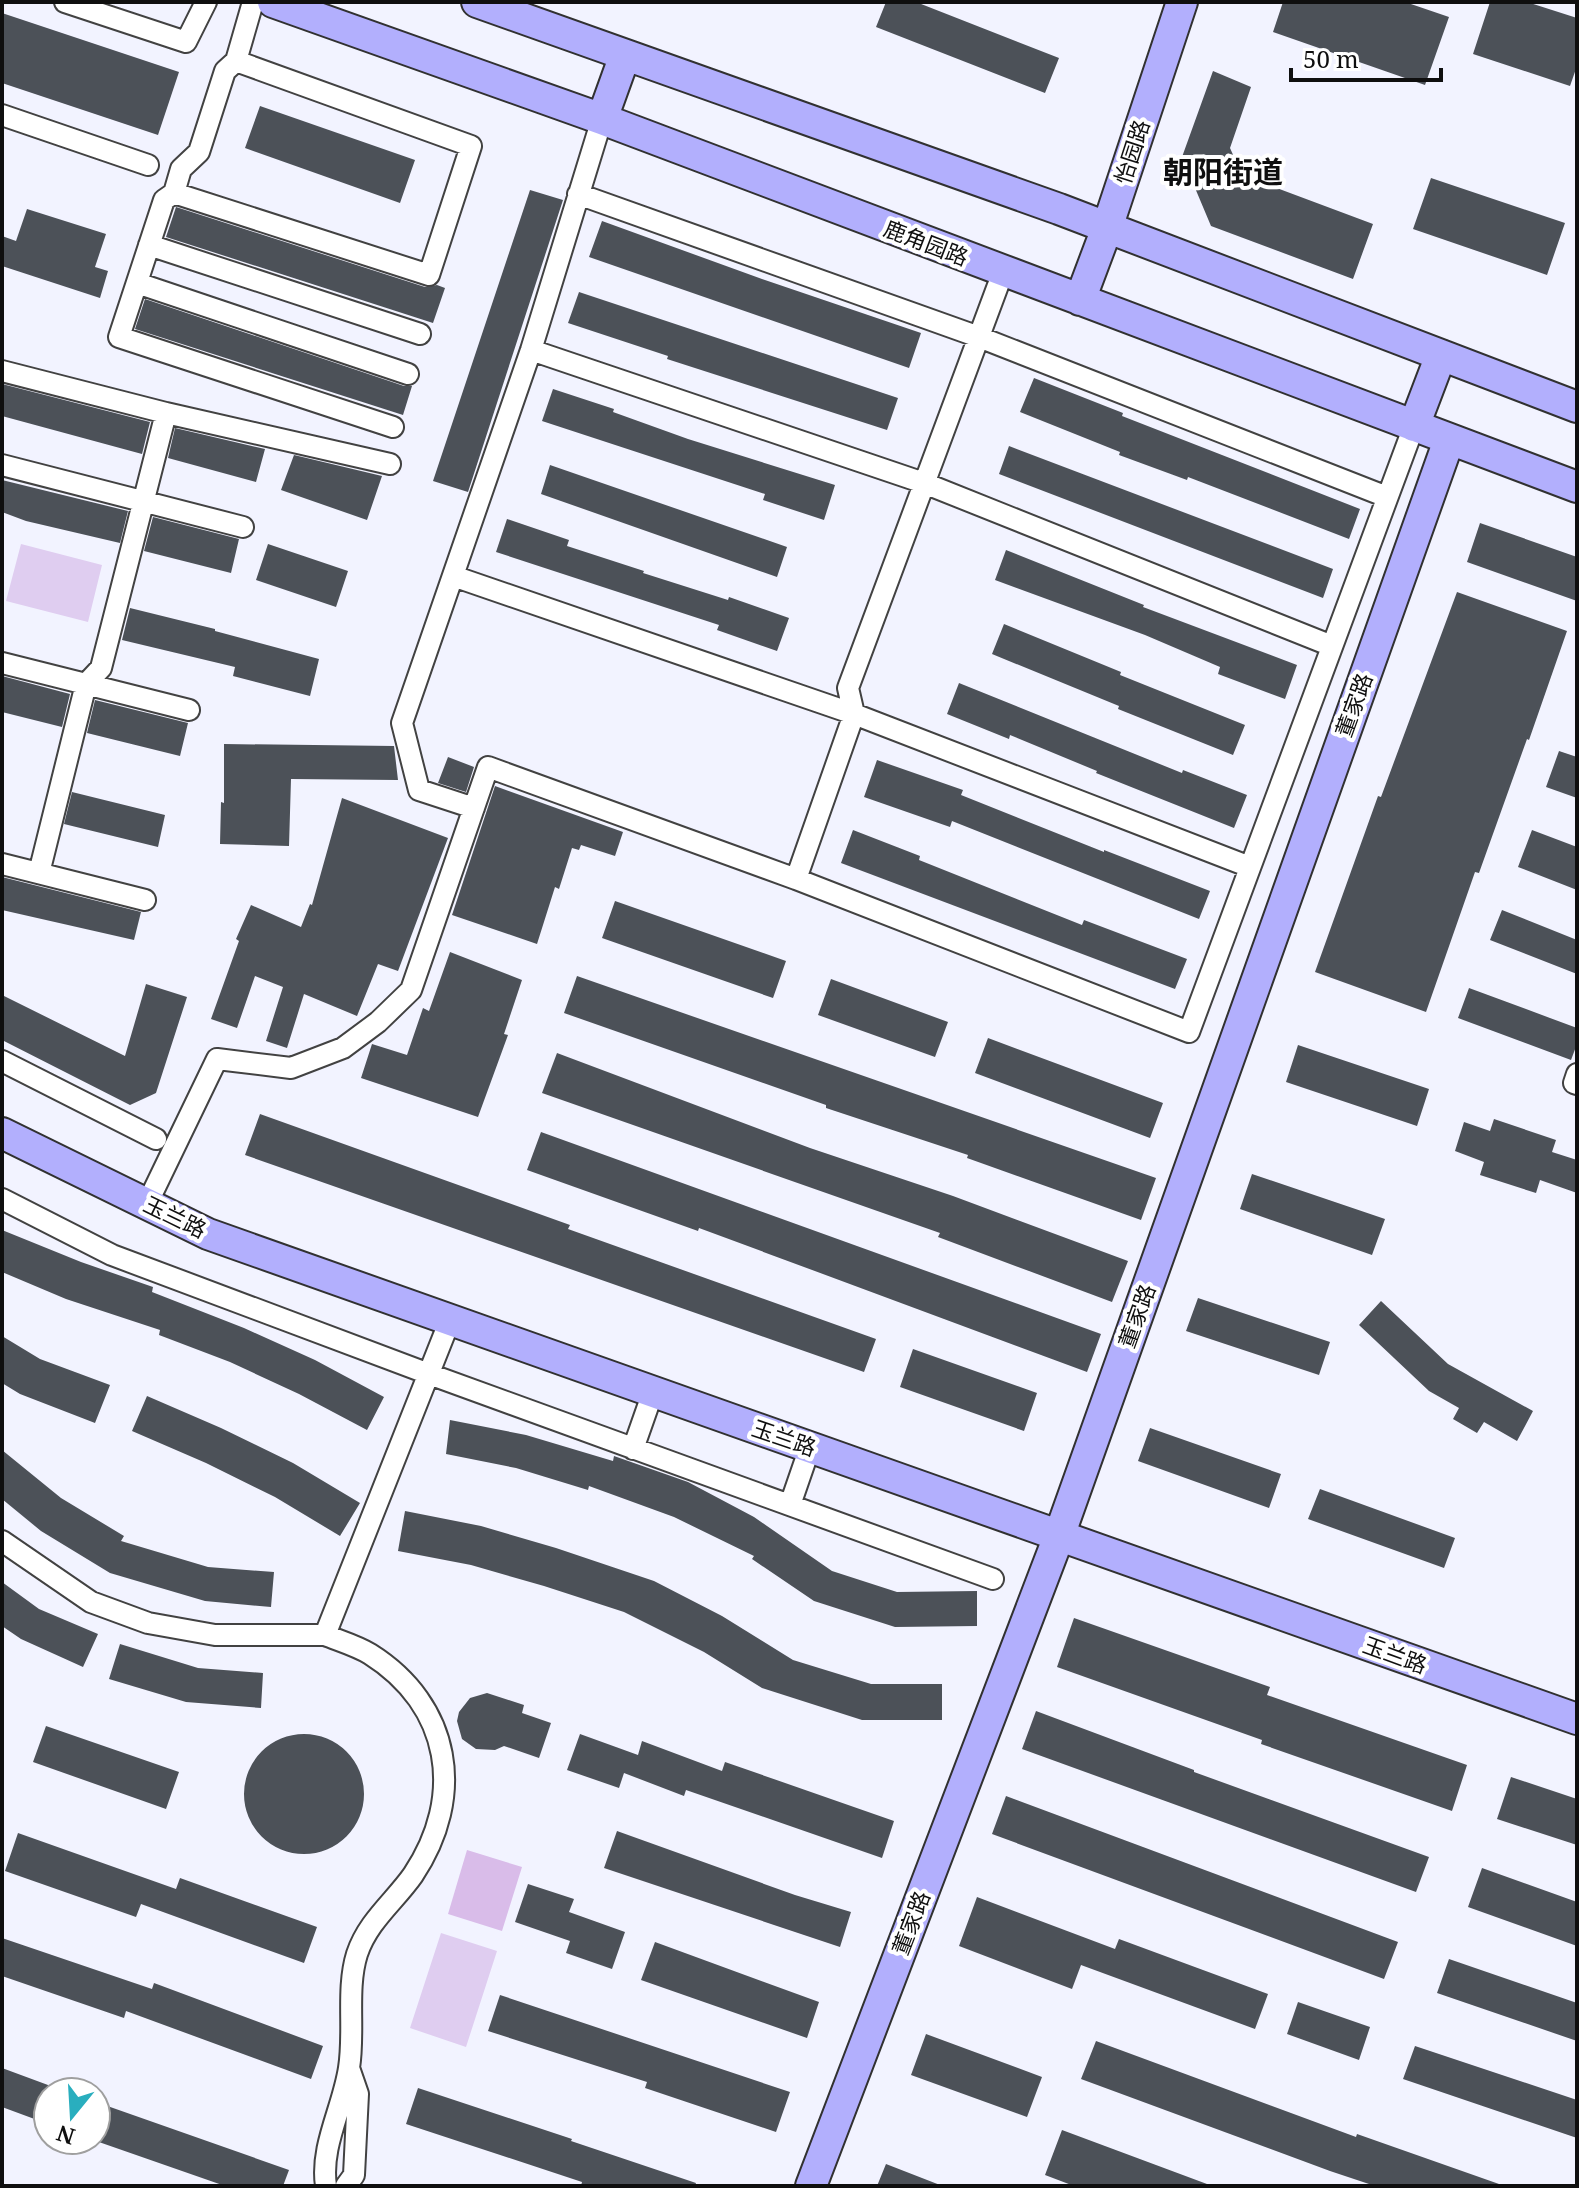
<svg xmlns="http://www.w3.org/2000/svg" width="1579" height="2188" font-family="'Noto Serif','Noto Sans SC',serif">
  <style>
    .green { fill: #d9bce9 }
    .pitch { fill: #dfcdf0 }
    .building { fill: #4c5158 }
    .lines { fill: none; stroke-linecap: round; stroke-linejoin: round }
    .street-casing { stroke: #424242; stroke-width: 24 }
    .secondary-casing { stroke: #313131; stroke-width: 34 }
    .street { stroke: #fff; stroke-width: 20 }
    .secondary { stroke: #b2affd; stroke-width: 30 }
    .labels { text-anchor: middle; stroke-width: 8; stroke-linejoin: round; paint-order: stroke }
    .street-label { font-size: 22px; fill: #0f0f0f; stroke: #fff }
    .district-label { font-size: 30px; font-weight: bold; fill: #0f0f0f; stroke: #fff }
  </style>
  <rect width="100%" height="100%" fill="#f2f3ff"/>
  <path class="green" d="M467 1850 522 1867 502 1931 448 1914Z"/>
  <path class="pitch" d="M21 544 102 565 88 622 6 601Z
    M441 1933 497 1951 466 2047 410 2028Z"/>
  <path class="building" d="M886 2H916L1059 58 1045 93 876 27Z
    M1283 2H1405L1449 17 1425 85 1273 32Z
    M1490 2H1527L1577 18V66L1570 86 1473 54Z
    M2 13 179 72 158 135 2 83Z
    M1213 71 1251 87 1230 148 1242 175 1373 224 1353 279 1211 226 1182 157Z
    M260 106 415 160 400 203 245 148Z
    M1431 178 1565 223 1547 275 1413 229Z
    M530 190 563 200 468 492 433 481Z
    M176 207 425 287 437 285 445 288 433 323 166 237Z
    M27 209 106 234 95 267 108 271 100 298 2 266V236L16 241Z
    M602 221 762 279 921 333 909 368 589 257Z
    M579 292 898 398 887 430 667 359 668 356 568 323Z
    M145 299 404 386H412L403 415 135 329Z
    M1034 378 1123 413 1122 416 1360 509 1349 539 1188 477 1187 480 1119 455 1120 452 1020 412Z
    M2 384 150 422 142 454 2 416Z
    M553 389 614 409 613 412 688 439 835 485 824 520 763 500 765 494 542 421Z
    M175 428 265 449 256 482 168 458Z
    M1009 446 1333 569 1323 598 999 474Z
    M294 455 382 476 367 520 281 490Z
    M550 465 787 547 777 577 541 494Z
    M2 480 128 511 120 543 26 521 2 512Z
    M153 517 239 539 231 573 144 551Z
    M507 519 569 540 567 546 644 571 643 573 728 600 729 597 789 618 777 651 717 630 719 625 496 552Z
    M1480 523 1577 557V601L1467 562Z
    M268 544 348 571 336 607 256 580Z
    M1006 550 1144 605 1143 607 1297 665 1285 699 1218 674 1220 667 1145 635 995 580Z
    M1457 592 1567 631 1529 740 1527 739 1479 873 1475 872 1426 1012 1315 972 1378 796 1381 797Z
    M130 608 215 629V631L319 659 310 696 233 676 235 667 122 640Z
    M1004 624 1121 672 1120 675 1245 725 1233 755 1118 709 1119 706 992 654Z
    M2 676 70 694 62 727 2 712Z
    M959 683 1182 773 1183 770 1247 795 1234 828 1096 773 1097 771 1010 735 1009 739 947 714Z
    M95 700 188 723 180 756 87 733Z
    M224 744 394 746 398 780 291 779 289 846 220 844 221 802 224 803Z
    M1559 751 1577 757V798L1546 787Z
    M448 757 474 767 466 792 438 783Z
    M877 760 963 790 961 795 1104 852V850L1210 891 1199 919 952 821 950 827 864 797Z
    M495 786 623 832 615 856 581 845 579 850 572 848 559 889 555 887 537 944 452 915Z
    M72 792 165 815 158 847 64 824Z
    M342 798 448 838 398 971 378 964 357 1016 304 994 287 1048 266 1041 283 987 255 976 237 1028 211 1019 239 941 236 939 251 905 301 927 310 904 312 905Z
    M853 830 920 856 919 860 1082 925 1084 920 1187 959 1175 989 841 863Z
    M1532 830 1577 847V890L1518 867Z
    M2 877 141 912 134 940 2 910Z
    M615 901 786 961 773 998 602 938Z
    M1502 910 1577 940V974L1490 940Z
    M450 952 522 980 504 1034 508 1035 478 1117 361 1078 372 1044 407 1055 423 1008 429 1011Z
    M577 976 1156 1178 1141 1220 967 1158 968 1155 826 1108V1105L564 1013Z
    M831 979 948 1022 935 1057 818 1015Z
    M146 984 187 997 156 1093 130 1105 2 1040V995L125 1056Z
    M1469 988 1577 1028V1044L1571 1060 1458 1018Z
    M988 1038 1163 1103 1150 1138 975 1073Z
    M1298 1045 1429 1089 1417 1126 1286 1082Z
    M557 1053 810 1148 953 1196 1128 1261 1112 1302 938 1237 940 1233 542 1093Z
    M260 1114 570 1225 568 1229 876 1339 864 1372 245 1155Z
    M1494 1119 1556 1140 1552 1152 1577 1160V1193L1540 1180 1536 1193 1480 1175 1484 1162 1455 1151 1464 1122 1490 1131Z
    M541 1132 1101 1334 1087 1372 699 1228 698 1231 527 1170Z
    M1252 1174 1385 1219 1372 1255 1240 1209Z
    M2 1230 81 1262 153 1287 152 1292 244 1328 315 1360 384 1397 367 1430 299 1394 230 1362 159 1335 160 1330 66 1299 2 1272Z
    M1198 1298 1330 1342 1319 1375 1186 1331Z
    M1381 1301 1448 1364 1533 1411 1517 1441 1484 1422 1477 1433 1453 1419 1459 1408 1429 1391 1359 1325Z
    M2 1336 40 1359 110 1385 95 1423 20 1394 2 1383Z
    M913 1349 1037 1393 1024 1431 900 1387Z
    M147 1396 221 1428 293 1463 360 1503 340 1536 275 1497 206 1463 132 1431Z
    M450 1420 526 1435 613 1461 614 1456 688 1482 754 1517 832 1571 897 1592 977 1591V1626L895 1627 814 1601 752 1559 754 1556 674 1517 589 1486 588 1490 516 1468 446 1454Z
    M1150 1428 1281 1474 1269 1508 1138 1461Z
    M2 1450 61 1498 124 1536 121 1541 208 1567 274 1572 271 1607 205 1601 110 1573 41 1531 2 1499Z
    M1320 1489 1455 1538 1444 1568 1308 1519Z
    M405 1511 481 1526 556 1548 654 1581 722 1616 793 1660 871 1684H942V1720H862L762 1688 704 1652 624 1612 544 1586 471 1565 398 1551Z
    M2 1582 39 1609 98 1634 83 1667 21 1639 2 1626Z
    M1074 1618 1270 1687 1267 1695 1467 1765 1452 1811 1261 1744 1262 1740 1057 1667Z
    M120 1644 198 1668 263 1673 261 1708 186 1702 109 1679Z
    M487 1693 524 1705 522 1713 551 1723 539 1758 504 1746 495 1750 476 1749 462 1739 457 1721 459 1712 470 1698Z
    M1036 1711 1194 1770V1772L1429 1857 1416 1892 1022 1749Z
    M46 1726 179 1772 166 1809 33 1762Z
    M244 1794a60 60 0 1 1 120 0a60 60 0 1 1-120 0Z
    M580 1734 638 1755 642 1741 722 1771 725 1762 894 1821 882 1858 686 1790 684 1796 624 1773 619 1788 567 1770Z
    M1511 1777 1577 1799V1845L1497 1819Z
    M1006 1796 1398 1942 1384 1979 992 1834Z
    M617 1831 795 1895 851 1912 840 1947 604 1868Z
    M18 1833 176 1889 180 1878 317 1927 304 1963 141 1904 136 1917 5 1871Z
    M1482 1868 1577 1902V1946L1468 1907Z
    M528 1884 574 1899 569 1912 625 1932 612 1969 566 1953 570 1941 515 1922Z
    M977 1897 1115 1949 1119 1939 1268 1994 1255 2029 1081 1965 1072 1989 959 1946Z
    M2 1938 152 1989 154 1983 323 2046 311 2079 126 2011 124 2018 2 1976Z
    M655 1942 819 2002 807 2038 641 1980Z
    M1449 1959 1577 2003V2041L1437 1993Z
    M500 1995 790 2092 776 2132 645 2088 647 2082 488 2031Z
    M1298 2002 1370 2027 1359 2060 1287 2034Z
    M926 2034 1042 2077 1027 2117 911 2075Z
    M1096 2041 1356 2137 1357 2134 1499 2184 1498 2186H1375L1330 2171 1081 2079Z
    M1415 2046 1577 2100V2138L1403 2079Z
    M2 2068 48 2085V2124L2 2107Z
    M418 2088 572 2139 571 2141 696 2183 695 2186H581L582 2182 406 2124Z
    M96 2102 289 2170 283 2186H225L96 2141Z
    M1062 2130 1207 2184V2186H1074L1045 2175Z
    M886 2164 940 2185V2186H877Z"/>
  <g class="lines">
    <defs>
      <path id="street" d="M65 2 186 42 206 2
        M236 61 471 146 429 275 174 193 181 169 199 152 225 71 236 61 253 2
        M2 115 148 165
        M174 193 164 200 119 337 393 427
        M578 194 979 337 1387 497
        M149 245 420 334
        M137 283 408 374
        M531 350 924 483 1332 646
        M2 371 166 413
        M2 465 243 527
        M453 576 854 714 848 688 1003 272
        M2 663 189 710
        M474 808 419 790 402 723 531 350 602 119
        M2 864 145 900
        M39 873 86 684 101 668 166 413 390 464
        M796 879 854 714 1250 867
        M2 1061 156 1139
        M1577 1074 1574 1083 1577 1084
        M2 1199 112 1255 429 1374 993 1579
        M147 1204 217 1059 291 1068 343 1048 378 1022 411 990 488 767 796 879 1189 1032 1414 426
        M633 1449 653 1392
        M790 1505 810 1447
        M2 1541 91 1602 148 1623 215 1635H325
        M326 2186C320 2146 343 2108 349 2068 355 2031 346 1989 357 1954 368 1921 394 1902 413 1875 466 1796 451 1705 370 1654 357 1646 340 1641 325 1635L450 1320
        M346 2186 354 2175 358 2094 349 2068"/>
      <path id="secondary" d="M273 2 602 119 1577 487
        M477 2 1059 209 1577 407
        M602 119 625 55
        M1080 300 1107 228 1182 2
        M1414 426 1441 355
        M2 1133 208 1234 1577 1719
        M811 2186 1059 1536 1449 440"/>
    </defs>
    <use href="#street" class="street-casing"/>
    <use href="#secondary" class="secondary-casing"/>
    <use href="#street" class="street"/>
    <use href="#secondary" class="secondary"/>
  </g>
  <g class="labels">
    <g class="street-label">
      <text transform="translate(1132 152) rotate(-72)" y="8">怡园路</text>
      <text transform="translate(926 243) rotate(21)" y="8">鹿角园路</text>
      <text transform="translate(1354 705) rotate(-70)" y="8">董家路</text>
      <text transform="translate(175 1217) rotate(26)" y="8">玉兰路</text>
      <text transform="translate(1137 1316) rotate(-70)" y="8">董家路</text>
      <text transform="translate(784 1438) rotate(19)" y="8">玉兰路</text>
      <text transform="translate(1395 1655) rotate(20)" y="8">玉兰路</text>
      <text transform="translate(911 1923) rotate(-69)" y="8">董家路</text>
    </g>
    <g class="district-label">
      <text x="1223" y="183">朝阳街道</text>
    </g>
  </g>
  <rect width="1579" height="2188" fill="none" stroke="#0f0f0f" stroke-width="8"/>
  <g transform="translate(72 2116) rotate(198)"><circle r="38" fill="#ffffff" stroke="#9f9f9f" stroke-width="2"/>
  <path d="M0-6L14 30L0 20L-14 30Z" fill="#29aebe"/>
  <text y="-12" font-size="22" font-weight="bold" text-anchor="middle" fill="#0f0f0f">N</text>
  </g>
  <path d="M1291 68v12h150v-12" fill="none" stroke="#0f0f0f" stroke-width="4"/>
  <text x="1303" y="68" font-size="24" fill="#0f0f0f" stroke="#ffffff" stroke-width="6" paint-order="stroke">50 m</text>
</svg>
